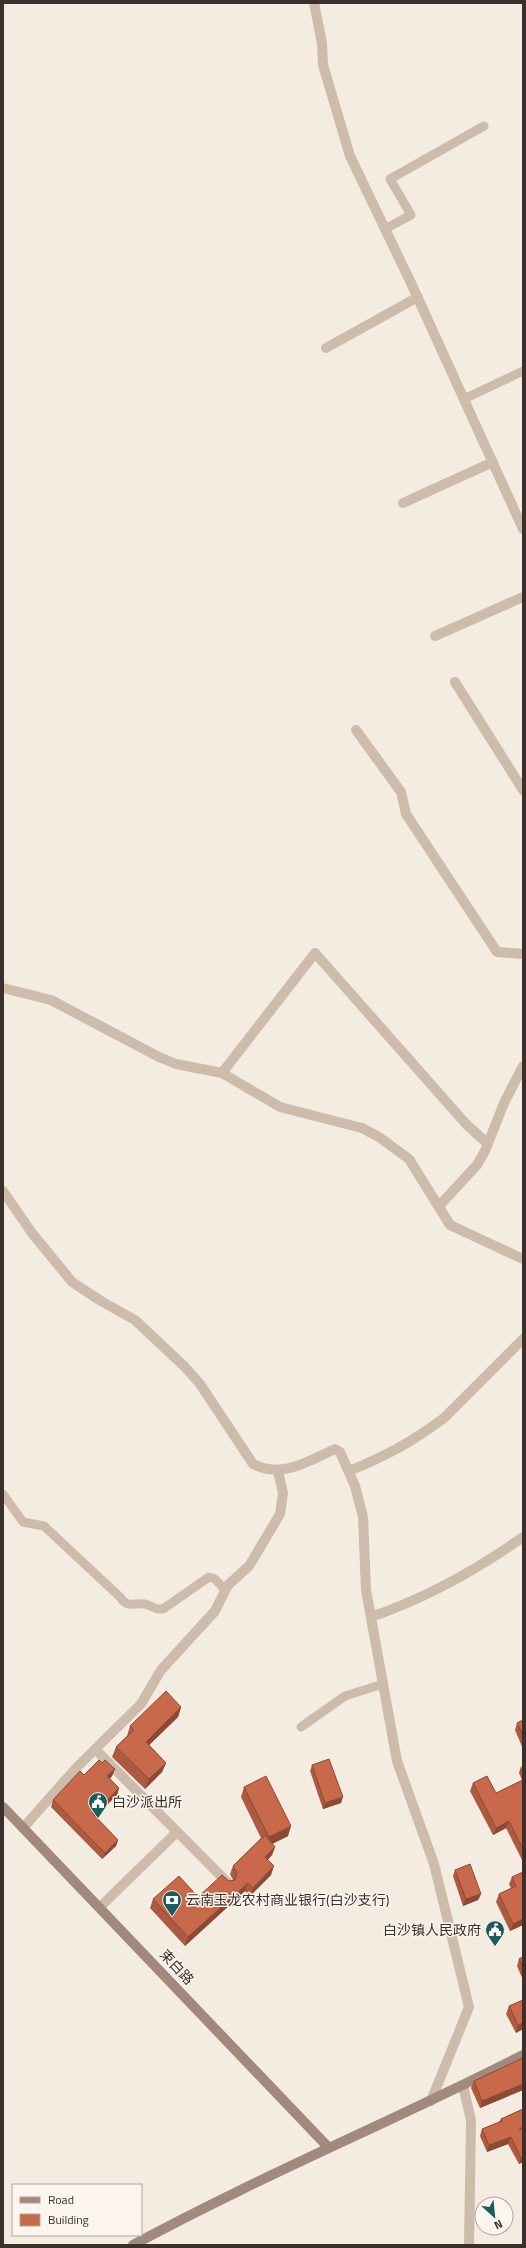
<svg xmlns="http://www.w3.org/2000/svg" width="526" height="2248" font-family="'Titillium Web','Noto Sans SC',sans-serif">
  <style>
    .lines { fill: none; stroke-linecap: round; stroke-linejoin: round }
    .lane { stroke: #cdbbac; stroke-width: 9 }
    .street { stroke: #cdbbac; stroke-width: 10 }
    .secondary { stroke: #a18a7d; stroke-width: 10 }
    .wall { fill: #ac5a40 }
    .shaded-wall { fill: #8c4a34 }
    .building { fill: #c8694b; stroke: #8c4a34 }
    .labels { text-anchor: middle; stroke-width: 3; stroke-linejoin: round; paint-order: stroke }
    .poi-label { font-size: 14px; fill: #3b302b; stroke: #fbf5ee; text-anchor: start }
    .street-label { font-size: 14px; fill: #3b302b; stroke: #fbf5ee }
  </style>
  <rect width="100%" height="100%" fill="#f4ebe1"/>
  <g class="lines">
    <path class="lane" d="M385 229 411 215 390 179 484 126
      M464 399 523 371
      M3 1494 23 1522 44 1526 120 1597C128 1609 133 1602 145 1604 153 1606 154 1610 163 1609L209 1577 215 1579 225 1590
      M301 1727 345 1696 383 1684"/>
    <path class="street" d="M314 3 322 43 323 65 350 156 411 283 523 529
      M326 348 418 297
      M403 503 493 462
      M435 636 523 597
      M455 682 523 790
      M356 730 401 792 406 814 497 952 523 954
      M3 988 51 1000 159 1057 176 1064 222 1073 280 1107 362 1128 379 1137 409 1159 450 1225 523 1259
      M222 1073 315 953 466 1124 488 1144
      M3 1191 32 1233 72 1282 101 1301 135 1320 185 1367 200 1384 253 1464C281 1479 309 1461 335 1449L340 1452 355 1486 363 1517 366 1590 397 1761 434 1864 469 2007 431 2101
      M439 1206 477 1165 485 1151 504 1103 523 1066
      M349 1471C386 1456 412 1442 444 1418L523 1339
      M371 1617C426 1598 475 1571 523 1537
      M95 1749 228 1883
      M23 1828 78 1766 141 1704 161 1670 215 1611 228 1585 249 1566 280 1514 283 1493 278 1471
      M100 1907 177 1832
      M463 2086 471 2120 469 2245"/>
    <path class="secondary" d="M3 1807 328 2147
      M133 2245C260 2176 394 2121 523 2055"/>
  </g>
  <path class="wall" d="M181 1707 178 1717 149 1745 166 1763 162 1772 145 1789 112 1757 116 1747 127 1736 130 1726Z
    M523 1720V1749L515 1730 517 1723Z
    M312 1765 341 1803 323 1809 310 1771Z
    M521 1766 523 1770V1862L506 1828 493 1835 470 1791 473 1783 496 1793 522 1780 519 1773Z
    M115 1769 112 1776 110 1779 119 1788 117 1795 95 1816 118 1840 116 1846 102 1859 51 1807 53 1800 84 1775Z
    M244 1787 288 1836 272 1844 275 1847 272 1855 268 1860 271 1875 250 1896 245 1891 185 1946 150 1908 153 1899 198 1897 229 1881 233 1880 230 1874 233 1866 261 1838 241 1797Z
    M455 1870 481 1894 478 1900 463 1906 453 1876Z
    M523 1872V1925L510 1931 496 1902 499 1894 511 1888 509 1884 512 1877Z
    M523 1957V1980L517 1966 519 1959Z
    M523 2000V2029L516 2033 506 2014 509 2006Z
    M523 2058V2090L480 2108 471 2088 474 2081Z
    M523 2109V2162L519 2164 508 2144 487 2152 480 2136 482 2129 499 2122 501 2119Z"/>
  <path class="shaded-wall" d="M181 1707 178 1717 142 1752 146 1742Z
    M166 1763 162 1772 145 1789 149 1779Z
    M115 1769 112 1776 105 1783 107 1776Z
    M119 1788 117 1795 91 1821 93 1814Z
    M343 1797 341 1803 323 1809 325 1803Z
    M509 1821 506 1828 493 1835 496 1828Z
    M291 1826 288 1836 266 1847 269 1837Z
    M118 1840 116 1846 102 1859 105 1853Z
    M275 1847 272 1855 262 1865 265 1857Z
    M274 1866 271 1875 250 1896 253 1888Z
    M248 1883 245 1891 185 1946 188 1937Z
    M481 1894 478 1900 463 1906 466 1899Z
    M523 1919V1925L510 1931 513 1924Z
    M523 2023V2029L516 2033 518 2025Z
    M523 2084V2090L480 2108 482 2101Z
    M511 2137 508 2144 487 2152 489 2145Z
    M523 2157V2162L519 2164 521 2158Z"/>
  <path class="building" d="M166 1691 181 1707 146 1742 166 1763 149 1779 116 1747 134 1730 130 1726Z
    M523 1720V1735L517 1723Z
    M329 1759 343 1797 325 1803 312 1765Z
    M99 1760 102 1763 105 1760 115 1769 107 1776 119 1788 93 1814 118 1840 105 1853 53 1800 80 1771 84 1775Z
    M266 1776 291 1826 269 1837 244 1787Z
    M487 1776 496 1793 523 1780V1849L509 1821 496 1828 473 1783Z
    M265 1835 275 1847 265 1857 274 1866 253 1888 248 1883 188 1937 153 1899 179 1876 198 1897 222 1875 229 1881 235 1880 237 1873 233 1866Z
    M470 1864 481 1894 466 1899 455 1870Z
    M523 1872V1919L513 1924 499 1894 516 1886 512 1877Z
    M523 1957V1967L519 1959Z
    M523 2000V2023L518 2025 509 2006Z
    M523 2058V2084L482 2101 474 2081Z
    M523 2109V2126L519 2130 523 2128V2157L521 2158 511 2137 489 2145 482 2129 502 2121 501 2119Z"/>
  <defs>
    <symbol id="civic-pin" viewBox="-11 -11 22 30"><path d="M0 17L-7.5 6A9.5 9.5 0 1 1 7.5 6Z" fill="#1f5a5e" stroke="#fbf5ee"/><path d="M-.6-6.5H3V-4.5H.6V-3L4-1V1h2V6H-6V1h2V-1L-.6-3ZM-1.2 2.5V6h2.4V2.5Z" fill="#fff"/></symbol>
    <symbol id="bank-pin" viewBox="-11 -11 22 30"><path d="M0 17L-7.5 6A9.5 9.5 0 1 1 7.5 6Z" fill="#1f5a5e" stroke="#fbf5ee"/><path d="M-6-4H6V4H-6ZM0-2.3a2.3 2.3 0 1 0 0 4.6a2.3 2.3 0 1 0 0-4.6Z" fill="#fff"/></symbol>
  </defs>
  <g fill-rule="evenodd">
    <use href="#civic-pin" x="87" y="1791" width="22" height="30"/>
    <use href="#bank-pin" x="161" y="1889" width="22" height="30"/>
    <use href="#civic-pin" x="484" y="1919" width="22" height="30"/>
  </g>
  <g class="labels">
    <g class="poi-label">
      <text x="112" y="1807">白沙派出所</text>
      <text x="186" y="1905">云南玉龙农村商业银行(白沙支行)</text>
      <text x="481" y="1935" text-anchor="end">白沙镇人民政府</text>
    </g>
    <g class="street-label">
      <text transform="translate(177 1967) rotate(47)" y="5">束白路</text>
    </g>
  </g>
  <rect width="526" height="2248" fill="none" stroke="#3b302b" stroke-width="8"/>
  <rect x="12" y="2184" width="130" height="52" fill="#fbf5ee" stroke="#aea6a0"/>
  <rect x="20" y="2197" width="20" height="6" fill="#a18a7d" stroke="#aea6a0"/>
  <text x="48" y="2204" font-size="12" fill="#3b302b">Road</text>
  <rect x="20" y="2214" width="20" height="12" fill="#c8694b" stroke="#aea6a0"/>
  <text x="48" y="2224" font-size="12" fill="#3b302b">Building</text>
  <g transform="translate(494 2216) rotate(153)"><circle r="19" fill="#fbf5ee" stroke="#aea6a0"/>
  <path d="M0-3L7 15L0 10L-7 15Z" fill="#1f5a5e"/>
  <text y="-6" font-size="11" font-weight="bold" text-anchor="middle" fill="#3b302b">N</text>
  </g>
</svg>
